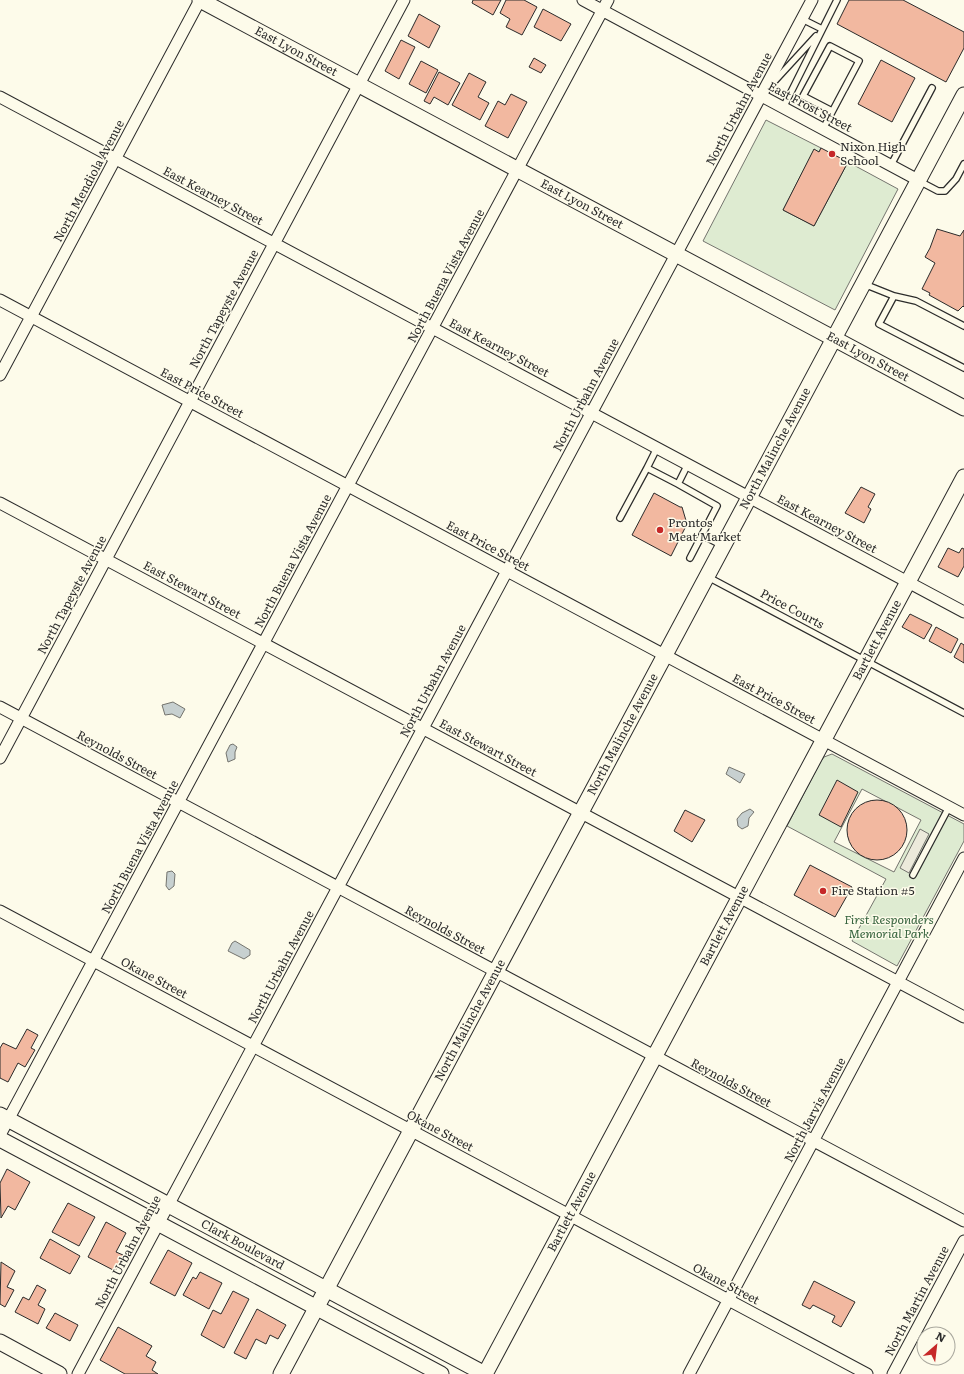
<svg xmlns="http://www.w3.org/2000/svg" width="964" height="1374" font-family="Literata,serif">
  <style>
    .green { fill: #deebd1; stroke: #74746e; fill-rule: evenodd }
    .parking { fill: #eceadb; stroke: #74746e }
    .water { fill: #c7d0d0; stroke: #74746e }
    .building { fill: #f2b8a0; stroke: #2b2b2b }
    .lines { fill: none; stroke-linecap: round; stroke-linejoin: round }
    .lane-casing { stroke: #2b2b2b; stroke-width: 8 }
    .street-casing { stroke: #2b2b2b; stroke-width: 13 }
    .secondary-casing { stroke: #2b2b2b; stroke-width: 17 }
    .lane { stroke: #fdfbea; stroke-width: 5.5 }
    .street { stroke: #fdfbea; stroke-width: 11 }
    .secondary { stroke: #fdfbea; stroke-width: 15 }
    .poi-dot { fill: #c62828; stroke: #fdfbea; stroke-width: 1.5 }
    .labels { text-anchor: middle; stroke-width: 3; stroke-linejoin: round; paint-order: stroke }
    .street-label { font-size: 12px; fill: #2b2b2b; stroke: #fdfbea }
    .poi-label { font-size: 12px; fill: #2b2b2b; stroke: #fdfbea; text-anchor: start }
    .park-label { font-size: 12px; font-style: italic; fill: #34623c; stroke: #fdfbea }
  </style>
  <rect width="100%" height="100%" fill="#fdfbea"/>
  <path class="green" d="M766 120 821 148 819 152 814 150 783 210 814 226 848 162 898 189 835 310 703 241Z
    M832 754 964 824V841L897 966 852 941 886 879 787 826 821 761 824 757ZM862 789 921 820 894 872 834 842Z"/>
  <path class="parking" d="M920 829 929 834 909 873 900 868Z"/>
  <path class="water" d="M173 702 185 709 180 718 172 714 165 715 162 705Z
    M233 744 237 747 235 752V759L228 762 226 753 230 745Z
    M729 767 745 774 740 783 726 774Z
    M750 809 754 812 749 818 748 826 742 829 738 826 737 819 742 813Z
    M172 871 175 874 174 886 169 890 166 886 167 872Z
    M235 941 250 950V955L244 959 228 951 232 943Z"/>
  <path class="building" d="M473 0H501L493 15 472 3Z
    M506 0H524L537 7 522 35 506 27 510 19 500 13Z
    M849 0H903L964 32V48L946 82 837 24Z
    M543 9 571 24 561 41 534 27Z
    M419 14 440 26 429 48 408 36Z
    M401 40 415 47 399 79 385 71Z
    M534 58 546 65 541 73 529 67Z
    M881 60 915 78 892 122 858 104Z
    M421 61 438 70 426 93 409 84Z
    M439 72 460 83 448 105 434 97 430 104 424 101Z
    M469 73 486 82 478 97 489 103 480 120 452 105Z
    M511 94 527 102 508 138 485 126 498 101 505 105Z
    M821 148 848 162 814 226 783 210 814 149 819 152Z
    M937 229 960 236 964 230V307L963 306 958 311 929 295 930 293 922 289 935 263 925 257 930 248Z
    M861 487 875 494 868 507 871 509 864 523 845 513Z
    M654 493 680 507H682L687 524 671 556 632 535Z
    M948 548 959 553 962 548 964 549V566L958 577 938 567Z
    M910 614 932 625 924 639 902 627Z
    M936 627 958 639 951 653 929 641Z
    M961 643 964 645V663L954 657Z
    M837 780 858 792 841 827 819 815Z
    M847 830a30 30 0 1 1 60 0a30 30 0 1 1-60 0Z
    M685 810 705 820 692 842 674 831Z
    M810 865 852 887 835 917 794 895Z
    M27 1029 38 1035 31 1048 35 1050 25 1067 18 1063 8 1082 0 1078V1048L3 1043 16 1049Z
    M7 1169 30 1182 15 1210 8 1206 1 1218 0 1183Z
    M68 1203 95 1217 79 1246 52 1232Z
    M106 1222 126 1233 116 1252 123 1255 115 1271 88 1257Z
    M50 1239 80 1256 70 1274 40 1258Z
    M168 1250 192 1263 175 1296 150 1283Z
    M1 1262 15 1271 7 1287 14 1290 5 1307 0 1304Z
    M200 1272 222 1283 209 1309 183 1295 193 1277 196 1279Z
    M814 1281 855 1302 841 1327 832 1322 835 1316 813 1305 810 1309 802 1305Z
    M37 1285 46 1290 38 1305 45 1309 38 1324 15 1312 23 1297 29 1300Z
    M233 1291 249 1299 224 1348 201 1335 213 1310 221 1314Z
    M257 1309 286 1325 278 1339 270 1335 266 1344 256 1339 246 1359 234 1353Z
    M55 1313 78 1325 70 1341 46 1328Z
    M118 1327 152 1346 146 1356 156 1362 152 1370 158 1374H125L100 1360Z"/>
  <g class="lines">
    <defs>
      <path id="lane" d="M802 19 822 29
        M771 85 816 36
        M783 108 837 0
        M823 129 859 61 830 46 803 96 832 111
        M891 165 932 88
        M919 181 938 191H945L956 179 964 164
        M864 284 894 296
        M964 326 916 301 894 296 879 324 964 368
        M647 468 657 448
        M678 484 717 506 690 558
        M620 518 647 468 678 484 688 464
        M702 535 723 546
        M708 577 964 713
        M913 875 949 807"/>
      <path id="street" d="M583 0 918 180
        M0 97 964 612
        M0 300 964 815
        M0 375 200 0
        M0 503 964 1017
        M0 707 964 1221
        M0 758 404 0
        M0 911 867 1374
        M0 1135 608 0
        M78 1374 812 0
        M689 1374 964 858
        M893 1374 964 1241"/>
      <g id="secondary">
        <path id="s1" d="M200 0 964 408"/>
        <path id="s2" d="M0 1115 485 1374"/>
        <path d="M0 1139 441 1374"/>
        <path d="M0 1342 59 1374"/>
        <path id="s3" d="M281 1374 964 95"/>
        <path id="s4" d="M485 1374 964 477"/>
      </g>
    </defs>
    <use href="#lane" class="lane-casing"/>
    <use href="#street" class="street-casing"/>
    <use href="#secondary" class="secondary-casing"/>
    <use href="#lane" class="lane"/>
    <use href="#street" class="street"/>
    <use href="#secondary" class="secondary"/>
  </g>
  <g class="poi-dot">
    <circle cx="832" cy="154" r="4"/>
    <circle cx="660" cy="530" r="4"/>
    <circle cx="823" cy="891" r="4"/>
  </g>
  <g class="labels">
    <g class="street-label">
      <text dy="4" stroke="none"><textPath href="#s1" startOffset="109">East Lyon Street</textPath></text>
      <text transform="translate(810 107) rotate(28)" y="4">East Frost Street</text>
      <text transform="translate(739 109) rotate(-62)" y="4">North Urbahn Avenue</text>
      <text transform="translate(89 181) rotate(-62)" y="4">North Mendiola Avenue</text>
      <text transform="translate(213 196) rotate(28)" y="4">East Kearney Street</text>
      <text dy="4" stroke="none"><textPath href="#s1" startOffset="433">East Lyon Street</textPath></text>
      <text transform="translate(446 276) rotate(-62)" y="4">North Buena Vista Avenue</text>
      <text transform="translate(224 309) rotate(-62)" y="4">North Tapeyste Avenue</text>
      <text transform="translate(499 348) rotate(28)" y="4">East Kearney Street</text>
      <text dy="4" stroke="none"><textPath href="#s1" startOffset="757">East Lyon Street</textPath></text>
      <text transform="translate(202 393) rotate(28)" y="4">East Price Street</text>
      <text transform="translate(586 395) rotate(-62)" y="4">North Urbahn Avenue</text>
      <text dy="4" stroke="none"><textPath href="#s3" startOffset="1049">North Malinche Avenue</textPath></text>
      <text transform="translate(827 524) rotate(28)" y="4">East Kearney Street</text>
      <text transform="translate(488 546) rotate(28)" y="4">East Price Street</text>
      <text transform="translate(293 561) rotate(-62)" y="4">North Buena Vista Avenue</text>
      <text transform="translate(192 590) rotate(28)" y="4">East Stewart Street</text>
      <text transform="translate(72 595) rotate(-62)" y="4">North Tapeyste Avenue</text>
      <text transform="translate(792 609) rotate(28)" y="4">Price Courts</text>
      <text dy="4" stroke="none"><textPath href="#s4" startOffset="832">Bartlett Avenue</textPath></text>
      <text transform="translate(433 681) rotate(-62)" y="4">North Urbahn Avenue</text>
      <text transform="translate(774 699) rotate(28)" y="4">East Price Street</text>
      <text dy="4" stroke="none"><textPath href="#s3" startOffset="725">North Malinche Avenue</textPath></text>
      <text transform="translate(488 748) rotate(28)" y="4">East Stewart Street</text>
      <text transform="translate(117 755) rotate(28)" y="4">Reynolds Street</text>
      <text transform="translate(140 847) rotate(-62)" y="4">North Buena Vista Avenue</text>
      <text dy="4" stroke="none"><textPath href="#s4" startOffset="508">Bartlett Avenue</textPath></text>
      <text transform="translate(445 930) rotate(28)" y="4">Reynolds Street</text>
      <text transform="translate(281 967) rotate(-62)" y="4">North Urbahn Avenue</text>
      <text transform="translate(154 978) rotate(28)" y="4">Okane Street</text>
      <text dy="4" stroke="none"><textPath href="#s3" startOffset="401">North Malinche Avenue</textPath></text>
      <text transform="translate(731 1083) rotate(28)" y="4">Reynolds Street</text>
      <text transform="translate(815 1110) rotate(-62)" y="4">North Jarvis Avenue</text>
      <text transform="translate(440 1131) rotate(28)" y="4">Okane Street</text>
      <text dy="4" stroke="none"><textPath href="#s4" startOffset="184">Bartlett Avenue</textPath></text>
      <text dy="4" stroke="none"><textPath href="#s2" startOffset="275">Clark Boulevard</textPath></text>
      <text transform="translate(128 1252) rotate(-62)" y="4">North Urbahn Avenue</text>
      <text transform="translate(726 1284) rotate(28)" y="4">Okane Street</text>
      <text transform="translate(917 1301) rotate(-62)" y="4">North Martin Avenue</text>
    </g>
    <g class="poi-label">
      <text x="840" y="151">Nixon High<tspan x="840" dy="14">School</tspan></text>
      <text x="668" y="527">Prontos<tspan x="668" dy="14">Meat Market</tspan></text>
      <text x="831" y="895">Fire Station #5</text>
    </g>
    <g class="park-label">
      <text x="889" y="924">First Responders<tspan x="889" dy="14">Memorial Park</tspan></text>
    </g>
  </g>
  <g transform="translate(936 1346) rotate(28)"><circle r="19" fill="#fdfbea" stroke="#a9a89e"/>
  <path d="M0-3L7 15L0 10L-7 15Z" fill="#c62828"/>
  <text y="-6" font-size="11" font-weight="bold" text-anchor="middle" fill="#2b2b2b">N</text>
  </g>
</svg>
